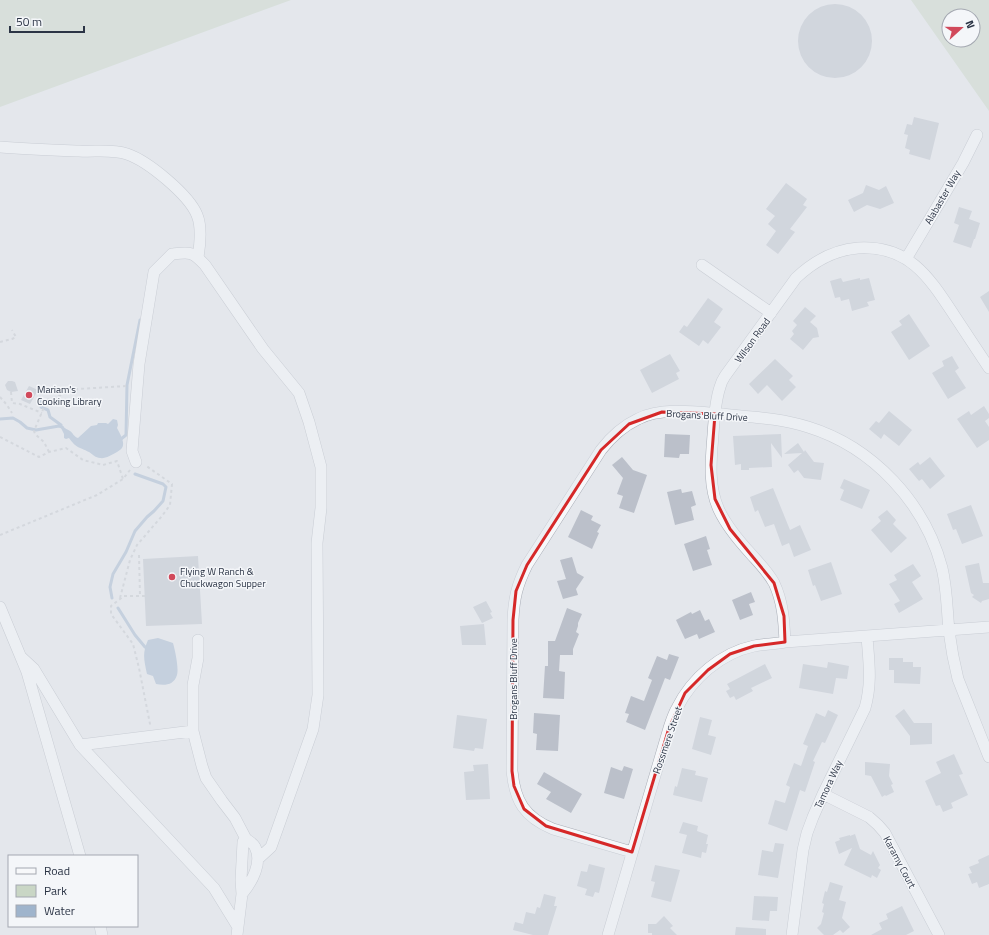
<svg xmlns="http://www.w3.org/2000/svg" width="989" height="935" font-family="'Titillium Web',sans-serif">
  <style>
    .green { fill: #c9d6c5; fill-rule: evenodd }
    .water { fill: #9fb4cc }
    .lines { fill: none; stroke-linecap: round; stroke-linejoin: round }
    .stream { stroke: #9fb4cc; stroke-width: 3 }
    .building { fill: #bbc0ca }
    .minor-casing { stroke: #a9aeb7; stroke-width: 12 }
    .path { stroke: #c2c5cb; stroke-width: 2; stroke-dasharray: 3 3; stroke-linecap: butt }
    .minor { stroke: #f7f8fa; stroke-width: 11 }
    .marked { fill: none; stroke: #d62828; stroke-width: 3; stroke-linejoin: round }
    .poi-dot { fill: #d1495b; stroke: #f4f6f9; stroke-width: 1.5 }
    .labels { text-anchor: middle; stroke-width: 3; stroke-linejoin: round; paint-order: stroke }
    .street-label { font-size: 10px; fill: #2b3445; stroke: #f4f6f9 }
    .poi-label { font-size: 10px; fill: #2b3445; stroke: #f4f6f9; text-anchor: start }
  </style>
  <rect width="100%" height="100%" fill="#e4e7ec"/>
  <path class="green" d="M0 0H291L0 107Z
    M911 0H989V111ZM949 16H973V40H949Z"/>
  <path class="water" d="M113 419 117 420 118 425 117 428C119 432 124 440 123 445 123 448 120 450 117 452 112 455 105 459 100 458 96 458 92 454 89 452 79 447 76 448 69 438L66 439 64 438V434L61 428 63 426C65 429 67 429 70 431 73 433 74 437 78 438L91 426 97 425 98 423H106L108 424Z
    M158 638 173 643C175 650 179 668 177 675 174 685 165 686 156 684L153 676 147 674C144 660 142 653 148 640Z"/>
  <g class="lines">
    <path class="stream" d="M40 398 41 407 48 410 50 417 61 425
      M0 419 13 418 20 422 27 428 36 430 59 426 62 427
      M121 439 126 435 127 385 140 320
      M112 598 110 587 113 574 126 552 135 531 147 517 154 511 163 501 166 487 163 484 135 474
      M118 608 135 635 145 647"/>
  </g>
  <path class="building" d="M798 41a37 37 0 1 1 74 0a37 37 0 1 1-74 0Z
    M914 117 939 123 930 160 909 154 910 150 905 148 908 135 904 134 907 124 912 125Z
    M786 183 807 199 803 205 807 207 790 229 795 232 778 254 766 245 776 231 768 224 775 216 766 209Z
    M866 185 879 190 886 186 894 203 880 209 867 205 854 212 848 200 863 193Z
    M959 207 972 211 969 219 980 223 975 239H974L971 248 953 242 959 225 954 223Z
    M841 278 843 282 860 278V280L869 278 875 300 867 302 869 306 852 311 849 299 841 301 840 297 835 298 830 281Z
    M989 291V312L980 297Z
    M708 298 723 309 714 322 721 327 708 344 703 340 699 346 679 332 684 325 687 327Z
    M805 307 816 316 810 322 817 328 819 337 813 338 803 350 790 339 794 334 792 331 797 325 793 321Z
    M909 314 930 346 909 360 891 332 902 325 899 321Z
    M670 354 680 371 676 373 679 379 652 393 640 370Z
    M952 356 959 368 955 371 966 388 948 399 932 373 944 366 942 361Z
    M775 359 793 376 789 380 796 387 782 401 767 385 758 394 749 384Z
    M8 381H12L15 382 18 391 11 392 7 390 5 385Z
    M29 386 38 390 30 404 21 400Z
    M984 406 989 414V418L985 421 989 427V440L977 448 957 419 969 411 971 415Z
    M889 411 912 430 899 446 884 434 881 439 869 429 876 421 879 423Z
    M665 434 690 435 689 454H680L679 458 664 457Z
    M781 434 782 458 771 443 772 467 749 468V470H741V464L735 465 733 436Z
    M798 443 804 452 805 450 814 462 824 463 821 480 804 478 798 470 794 473 788 465 802 453 784 454Z
    M622 457 633 470 647 475 634 513 619 508 623 496 617 494 623 478 612 465Z
    M930 457 945 476 930 489 922 479 919 481 909 469 918 462 920 465Z
    M844 479 870 490 862 509 840 500 844 490 840 488Z
    M773 488 790 530 800 525 811 550 794 557 789 543 782 546 774 524 765 527 758 510 755 512 750 497Z
    M681 489 682 493 692 491 696 505 691 507 694 520 675 525 667 492Z
    M971 505 983 536 962 544 956 529 953 530 947 514Z
    M581 510 593 516 591 520 601 525 597 532 599 533 592 549 568 537Z
    M887 510 896 520 893 524 907 538 891 553 871 530 881 521 878 517Z
    M706 536 710 549 707 550 712 565 693 571 684 544Z
    M198 556 202 624 146 626 143 559Z
    M572 557 577 573 584 577 576 589 578 595 563 599 557 581 566 579 560 560Z
    M831 562 842 594 821 601 815 585 813 586 808 570Z
    M979 563 983 583H989V599L982 601 981 603 972 597 974 595 971 593 965 566Z
    M913 564 921 576 912 582 923 599 899 613 894 604 900 601 889 584 897 580 894 575Z
    M751 592 755 602 749 604 753 615 740 620 732 600Z
    M486 601 492 612 490 613 493 618 482 623 473 607Z
    M567 608 582 614 578 623V626L576 632 579 634 573 649V655H560L559 671 565 672 564 699 543 698 545 666H548V641H555Z
    M700 610 705 621 709 619 715 632 699 639 697 634 685 639 676 620 691 612 692 614Z
    M484 624 486 645H462L460 626Z
    M669 654 679 657 670 680 665 678 645 730 626 722 629 714 625 713 631 696 644 701 652 680 648 678 657 656 667 660Z
    M889 658H903V662H913V667H921L920 684 894 683V670H889Z
    M828 662 849 666 847 679 836 678 833 694 799 688 803 664 827 668Z
    M765 664 772 678 751 688 753 691 736 700 734 696 730 698 726 691 730 689 727 684Z
    M904 709 914 723H932V744L910 745V736L895 716Z
    M828 710 838 715 825 743 822 742 813 761 815 762 805 792 800 790 787 831 768 824 775 800 785 803 790 787 786 785 794 763 801 766 808 746 803 744 816 713 825 717Z
    M534 713 560 715 558 751 536 750 537 734 533 733Z
    M457 715 487 719 483 749 475 748 474 751 453 748Z
    M700 717 712 720 708 735 716 737 711 755 692 749Z
    M954 754 963 774 959 775 968 795 951 803 953 808 943 812 940 805 936 806 925 781 941 773 936 762Z
    M865 762 890 764 889 776 893 784 891 785 894 792 886 796 885 795 882 797 871 776 865 775Z
    M488 764 490 799 466 800 464 772 474 771 473 765Z
    M624 766 633 769 624 799 604 793 611 767 622 771Z
    M682 768 696 771 695 775 708 778 702 802 673 795 675 786 677 787Z
    M544 772 582 794 571 813 546 799 551 792 537 784Z
    M683 822 698 826 697 831 708 835 706 844H708L706 853 702 852 701 858 682 853 687 835 679 833Z
    M855 834 860 849 871 855 873 851 880 865 878 868 881 870 877 878 872 875 871 878 844 865 852 848 839 854 835 842 840 840 839 838 850 835V836Z
    M775 843 784 844 778 878 758 875 762 850 773 852Z
    M989 855V884L979 888 977 882 972 884 968 874 972 873 969 867 979 863 978 860Z
    M589 864 605 868 599 893 595 892 593 897 585 895 587 889 577 886 581 871 587 872Z
    M655 865 680 870 671 902 651 897 655 882 651 881Z
    M830 882 843 886 839 900 846 902 842 918 850 927 843 933 840 930 833 935H824L817 928 821 924 824 913 822 912 824 904 822 903 825 891 827 892Z
    M544 894 556 897 554 906H557L548 935H533L513 930 515 922 523 924 526 912 535 914 537 907 540 908Z
    M754 896 778 897 777 911H770L769 921 752 920Z
    M902 906 914 931 906 935H871L882 929 879 923 888 919 886 914Z
    M664 916 673 926 670 928 677 935H652V933H648V924H656Z
    M736 927 766 929V935H735Z"/>
  <g class="lines">
    <defs>
      <path id="minor" d="M0 147C26 149 53 150 79 151 95 152 112 149 127 154 148 161 189 195 197 215 202 227 200 245 198 257
        M906 259 963 163 977 135
        M702 265 771 313
        M136 462 132 451 139 364 154 272 172 254C190 252 192 251 205 265L263 349 299 393 309 422 321 467V508L317 543 318 695 313 729 271 847 259 858
        M0 607 27 672 80 856
        M198 640V658L193 685V731L202 766 206 778 222 801 235 818 246 839
        M785 642C784 621 783 602 774 583 768 572 759 563 751 554 739 541 727 527 719 510 708 486 711 460 713 435 714 419 715 402 720 387 721 383 723 379 725 376L796 278C814 261 833 250 858 248 909 245 929 277 954 315 966 333 977 350 989 368
        M21 657 34 669 80 745 214 888 238 927
        M80 745 193 731
        M823 794 869 817 878 825 885 833 939 935
        M632 852 553 829C524 817 515 801 512 771L513 620C514 598 517 585 527 565L601 450C611 437 623 426 638 419 661 407 696 412 721 414 750 417 780 418 808 427 873 447 925 503 942 568 947 589 947 610 949 631 951 647 954 663 958 679L989 757
        M100 926 102 935
        M237 935 242 894 241 880 243 842 246 839C249 841 254 844 255 847 263 862 252 882 242 894
        M608 935 669 728C671 722 673 715 677 708 692 678 721 653 754 646 764 644 775 644 785 642L989 627
        M792 935 803 850 807 833 813 817 823 794 865 708C872 683 869 663 867 637"/>
    </defs>
    <use href="#minor" class="minor-casing"/>
    <path class="path" d="M0 342 12 339 16 337 12 330
      M11 392 12 403 20 404 42 413
      M0 397 7 405 12 413
      M0 437 39 457 49 452 66 448 83 460 103 465 117 461 123 479
      M49 452 44 442 35 434 34 431 47 400 78 389 127 386
      M0 535 97 495 123 479 130 470
      M139 555 140 596
      M145 596H124L111 606V614L133 644 139 668 150 724V727
      M120 598 130 560 137 545 162 516 170 505 172 484 145 465"/>
    <use href="#minor" class="minor"/>
  </g>
  <path d="M0 0H989V935H0ZM662 412 715 414 711 465 715 499 730 529 774 583 784 616 785 642 754 646 730 654 708 670 685 693 669 728 632 852 546 826 524 809 514 786 512 771 513 620 516 591 527 565 601 450 629 424Z" fill="#e4e7ec" fill-opacity=".55" fill-rule="evenodd"/>
  <path class="marked" d="M662 412 715 414 711 465 715 499 730 529 774 583 784 616 785 642 754 646 730 654 708 670 685 693 669 728 632 852 546 826 524 809 514 786 512 771 513 620 516 591 527 565 601 450 629 424Z"/>
  <g class="poi-dot">
    <circle cx="29" cy="395" r="4"/>
    <circle cx="172" cy="577" r="4"/>
  </g>
  <g class="labels">
    <g class="street-label">
      <text transform="translate(942 197) rotate(-60)" y="4">Alabaster Way</text>
      <text transform="translate(752 340) rotate(-54)" y="4">Wilson Road</text>
      <text transform="translate(707 415) rotate(3)" y="4">Brogans Bluff Drive</text>
      <text transform="translate(513 679) rotate(-90)" y="4">Brogans Bluff Drive</text>
      <text transform="translate(667 740) rotate(-71)" y="4">Rossmere Street</text>
      <text transform="translate(828 784) rotate(-65)" y="4">Tamora Way</text>
      <text transform="translate(900 862) rotate(62)" y="4">Karamy Court</text>
    </g>
    <g class="poi-label">
      <text x="37" y="393">Mariam's<tspan x="37" dy="12">Cooking Library</tspan></text>
      <text x="180" y="575">Flying W Ranch &amp;<tspan x="180" dy="12">Chuckwagon Supper</tspan></text>
    </g>
  </g>
  <rect x="8" y="855" width="130" height="72" fill="#f4f6f9" stroke="#a4a8b1"/>
  <rect x="16" y="868" width="20" height="6" fill="#f7f8fa" stroke="#a4a8b1"/>
  <text x="44" y="875" font-size="12" fill="#2b3445">Road</text>
  <rect x="16" y="885" width="20" height="12" fill="#c9d6c5" stroke="#a4a8b1"/>
  <text x="44" y="895" font-size="12" fill="#2b3445">Park</text>
  <rect x="16" y="905" width="20" height="12" fill="#9fb4cc" stroke="#a4a8b1"/>
  <text x="44" y="915" font-size="12" fill="#2b3445">Water</text>
  <g transform="translate(961 28) rotate(69)"><circle r="19" fill="#f4f6f9" stroke="#a4a8b1"/>
  <path d="M0-3L7 15L0 10L-7 15Z" fill="#d1495b"/>
  <text y="-6" font-size="11" font-weight="bold" text-anchor="middle" fill="#2b3445">N</text>
  </g>
  <path d="M10 26v6h74v-6" fill="none" stroke="#2b3445" stroke-width="2"/>
  <text x="16" y="26" font-size="12" fill="#2b3445" stroke="#f4f6f9" stroke-width="3" paint-order="stroke">50 m</text>
</svg>
